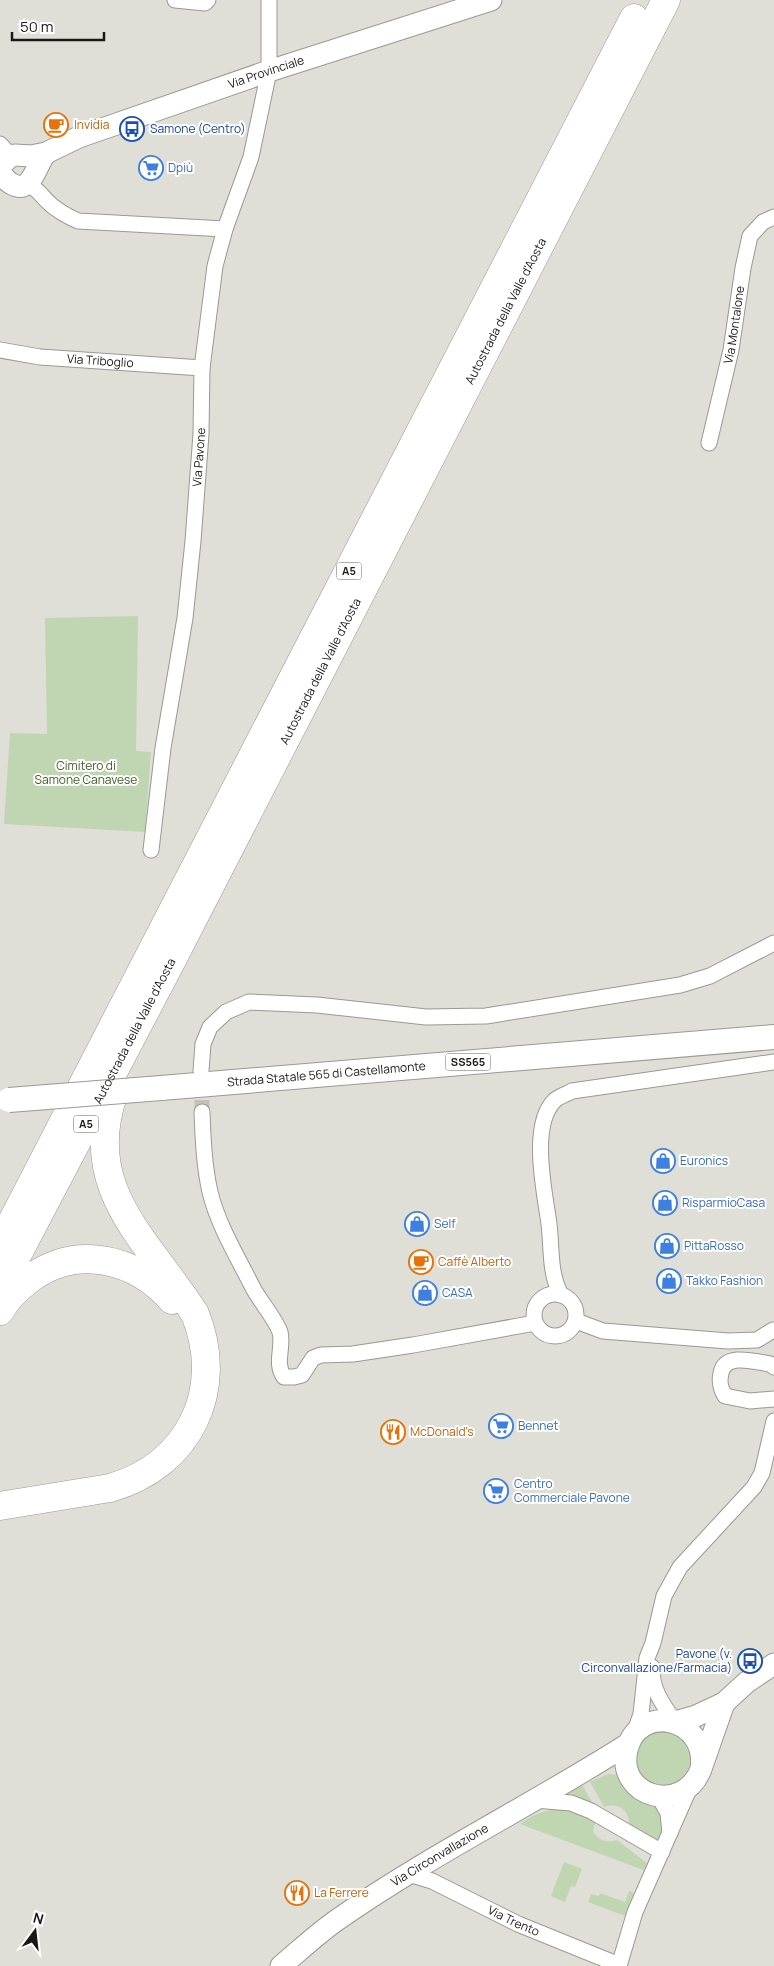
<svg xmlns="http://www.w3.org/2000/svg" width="774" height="1966" font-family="Manrope,sans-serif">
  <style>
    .green { fill: #c0d5b1 }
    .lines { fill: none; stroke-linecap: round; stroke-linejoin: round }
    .street-tunnel { stroke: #c2c1ba; stroke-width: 15; stroke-dasharray: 15 8; stroke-linecap: butt }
    .street-casing { stroke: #9a9992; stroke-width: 17 }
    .secondary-casing { stroke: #9a9992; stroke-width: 23 }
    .primary-casing { stroke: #9a9992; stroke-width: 26 }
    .highway-casing { stroke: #9a9992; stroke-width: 29 }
    .street { stroke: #fff; stroke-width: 15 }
    .secondary { stroke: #fff; stroke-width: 21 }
    .primary { stroke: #fff; stroke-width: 24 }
    .highway { stroke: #fff; stroke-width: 28 }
    .primary-bridge-casing { stroke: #9a9992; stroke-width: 26; stroke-linecap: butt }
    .primary-bridge { stroke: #fff; stroke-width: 24 }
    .labels { text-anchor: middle; stroke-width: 4; stroke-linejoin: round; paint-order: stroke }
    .shield { fill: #fff; stroke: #5f5e5d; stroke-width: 1 }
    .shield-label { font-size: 11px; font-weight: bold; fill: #1a1917 }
    .street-label { font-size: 12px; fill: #1a1917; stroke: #fff }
    .food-label { font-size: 12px; fill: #c56008; stroke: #fff; text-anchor: start }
    .transit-label { font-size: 12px; fill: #164399; stroke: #fff; text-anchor: start }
    .shop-label { font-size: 12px; fill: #366cbe; stroke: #fff; text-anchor: start }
    .park-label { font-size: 12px; fill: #425e2a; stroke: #fff }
  </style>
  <rect width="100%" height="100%" fill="#e0dfd7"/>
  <path class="green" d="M138 616 136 751 151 752 145 832 4 824 10 733 47 734 45 618Z
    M671 1728 695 1752 687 1781 653 1789 633 1769 640 1738Z
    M608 1774 618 1775 658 1808C664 1820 663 1830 659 1843L629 1827C631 1811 618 1802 604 1807L590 1782Z
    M581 1783 596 1809 556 1796Z
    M556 1809 571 1811 596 1820 593 1831C599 1841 606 1843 617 1840L648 1864 646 1871 520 1824C532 1815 542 1811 556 1809Z
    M564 1862 582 1869 575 1887 571 1886 565 1902 551 1896Z
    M629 1891 634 1893 625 1916 588 1902 591 1894 599 1896 600 1893 625 1902Z"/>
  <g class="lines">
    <path class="street-tunnel" d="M202 1077V1112"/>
    <defs>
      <g id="street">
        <path d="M175 0 205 3 208 0"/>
        <path d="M0 144 11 156"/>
        <path d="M27 184C37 188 41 195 48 202 57 211 67 216 78 221L225 229"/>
        <path id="s1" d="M0 350 40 357 202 368"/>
        <path id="s2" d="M709 443 731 350 743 268 750 236 763 222 774 217"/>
        <path id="s3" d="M151 850 163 748 185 618 193 541 201 434 202 368 215 266 225 229 251 157 269 71V0"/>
        <path d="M201 1071 203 1044 210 1027 226 1012 249 1002 317 1005 426 1017 486 1016 680 985 710 976 774 943"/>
        <path d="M202 1112C203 1139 204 1165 210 1192 218 1225 237 1256 252 1286 260 1302 274 1316 280 1332 284 1347 274 1363 284 1377H294L302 1375 313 1358 321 1355 353 1354 413 1345 535 1323"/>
        <circle cx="555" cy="1315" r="21"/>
        <path d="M561 1295C549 1272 552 1249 549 1224 545 1193 529 1125 555 1100 560 1096 567 1094 572 1091L774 1062"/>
        <path d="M576 1321 603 1331 728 1341 757 1340 773 1330"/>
        <path d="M774 1367 770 1364C756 1362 725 1352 721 1373 719 1382 720 1388 725 1396L750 1401 774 1399"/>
        <path d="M652 1667C651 1689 663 1705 675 1722"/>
        <path d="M634 1734 641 1714 647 1658 653 1643 664 1596 680 1567 754 1487 762 1473 774 1421"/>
        <path d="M659 1797 668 1813 670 1833"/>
        <path d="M535 1800 571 1803 591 1811 662 1852"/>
        <path id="s4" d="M409 1874 432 1881 518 1924 619 1965"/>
        <path d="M619 1966 635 1912 690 1787"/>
      </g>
      <g id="secondary">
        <path id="s5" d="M0 166 11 156 15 155 31 156 46 153 79 137 269 71 491 0"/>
        <path d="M0 173C4 177 7 182 12 184 32 195 36 164 46 153"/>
        <path d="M675 1722 696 1716 724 1703 747 1682 774 1664"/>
        <path d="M701 1769C709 1717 638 1702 627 1750 616 1797 683 1816 701 1769L724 1703"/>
        <path id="s6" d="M281 1966C299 1951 317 1934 337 1920 430 1855 532 1805 628 1744"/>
      </g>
      <g id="primary">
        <path id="s7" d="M161 1088 774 1037"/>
      </g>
      <g id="highway">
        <path d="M0 1245 634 18"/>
        <path id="s8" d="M0 1288 172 960 666 0"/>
        <path d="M0 1311C7 1298 19 1287 31 1278 78 1244 136 1259 172 1300"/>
        <path d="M0 1506 110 1488C189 1466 226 1390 195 1314 150 1242 79 1189 114 1093"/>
      </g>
    </defs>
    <use href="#street" class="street-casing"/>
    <use href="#secondary" class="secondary-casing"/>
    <use href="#primary" class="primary-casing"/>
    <use href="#highway" class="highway-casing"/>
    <use href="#street" class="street"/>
    <use href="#secondary" class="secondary"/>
    <use href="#primary" class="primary"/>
    <use href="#highway" class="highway"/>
    <defs>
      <path id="primary-bridge" d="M9 1100 161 1088"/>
    </defs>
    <use href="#primary-bridge" class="primary-bridge-casing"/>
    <use href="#primary-bridge" class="primary-bridge"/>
  </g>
  <defs>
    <symbol id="cafe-ring" viewBox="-11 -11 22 22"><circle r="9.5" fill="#fff" stroke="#e8710a" stroke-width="1.5"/><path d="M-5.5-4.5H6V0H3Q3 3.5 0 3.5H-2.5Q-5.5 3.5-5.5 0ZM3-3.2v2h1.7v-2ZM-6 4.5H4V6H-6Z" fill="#e8710a"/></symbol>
    <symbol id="bus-ring" viewBox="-11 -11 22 22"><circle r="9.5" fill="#fff" stroke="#1a4fb4" stroke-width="1.5"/><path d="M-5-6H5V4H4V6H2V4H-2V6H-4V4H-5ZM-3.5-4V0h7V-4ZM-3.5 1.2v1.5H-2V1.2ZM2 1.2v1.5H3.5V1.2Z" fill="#1a4fb4"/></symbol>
    <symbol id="supermarket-ring" viewBox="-11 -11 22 22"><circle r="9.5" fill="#fff" stroke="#3f7fe0" stroke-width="1.5"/><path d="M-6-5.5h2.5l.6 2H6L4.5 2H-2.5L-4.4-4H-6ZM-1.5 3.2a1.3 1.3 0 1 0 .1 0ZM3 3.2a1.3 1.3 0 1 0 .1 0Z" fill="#3f7fe0"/></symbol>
    <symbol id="shop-ring" viewBox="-11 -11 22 22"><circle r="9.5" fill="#fff" stroke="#3f7fe0" stroke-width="1.5"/><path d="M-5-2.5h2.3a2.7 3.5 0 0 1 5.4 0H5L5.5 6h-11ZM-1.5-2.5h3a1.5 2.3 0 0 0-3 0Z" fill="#3f7fe0"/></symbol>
    <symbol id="restaurant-ring" viewBox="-11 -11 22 22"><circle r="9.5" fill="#fff" stroke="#e8710a" stroke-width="1.5"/><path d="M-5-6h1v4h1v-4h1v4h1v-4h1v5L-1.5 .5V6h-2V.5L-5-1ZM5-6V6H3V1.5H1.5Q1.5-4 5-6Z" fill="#e8710a"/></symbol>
  </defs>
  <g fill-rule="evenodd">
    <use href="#cafe-ring" x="42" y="111" width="28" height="28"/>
    <use href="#bus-ring" x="118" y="115" width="28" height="28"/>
    <use href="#supermarket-ring" x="137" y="154" width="28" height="28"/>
    <use href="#shop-ring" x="649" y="1147" width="28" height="28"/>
    <use href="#shop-ring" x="651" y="1189" width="28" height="28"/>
    <use href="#shop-ring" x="403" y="1210" width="28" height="28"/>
    <use href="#shop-ring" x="653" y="1232" width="28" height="28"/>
    <use href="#cafe-ring" x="407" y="1248" width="28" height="28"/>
    <use href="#shop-ring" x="655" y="1267" width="28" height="28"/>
    <use href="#shop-ring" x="411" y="1279" width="28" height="28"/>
    <use href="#supermarket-ring" x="487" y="1412" width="28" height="28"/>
    <use href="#restaurant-ring" x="379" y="1418" width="28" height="28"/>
    <use href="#supermarket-ring" x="482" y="1477" width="28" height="28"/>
    <use href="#bus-ring" x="736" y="1647" width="28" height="28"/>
    <use href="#restaurant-ring" x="283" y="1879" width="28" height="28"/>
  </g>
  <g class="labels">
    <g class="shield">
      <rect x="336.5" y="562.5" width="25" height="17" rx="4"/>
      <rect x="445.5" y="1053.5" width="45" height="17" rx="4"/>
      <rect x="73.5" y="1115.5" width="25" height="17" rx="4"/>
    </g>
    <g class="shield-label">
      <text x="349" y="575">A5</text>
      <text x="468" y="1066">SS565</text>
      <text x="86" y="1128">A5</text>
    </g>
    <g class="street-label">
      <text dy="4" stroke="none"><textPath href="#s5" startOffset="285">Via Provinciale</textPath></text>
      <text dy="4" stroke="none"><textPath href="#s8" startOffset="1100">Autostrada della Valle d'Aosta</textPath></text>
      <text dy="4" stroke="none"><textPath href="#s2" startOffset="121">Via Montalone</textPath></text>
      <text dy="4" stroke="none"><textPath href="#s1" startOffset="101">Via Triboglio</textPath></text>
      <text dy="4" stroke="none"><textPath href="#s3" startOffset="396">Via Pavone</textPath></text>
      <text dy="4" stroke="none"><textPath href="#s8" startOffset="695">Autostrada della Valle d'Aosta</textPath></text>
      <text dy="4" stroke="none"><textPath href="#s8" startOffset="290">Autostrada della Valle d'Aosta</textPath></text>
      <text dy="4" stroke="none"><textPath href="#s7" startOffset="166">Strada Statale 565 di Castellamonte</textPath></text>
      <text dy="4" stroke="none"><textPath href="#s6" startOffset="194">Via Circonvallazione</textPath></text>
      <text dy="4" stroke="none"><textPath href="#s4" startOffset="115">Via Trento</textPath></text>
    </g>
    <g class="food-label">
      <text x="74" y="129">Invidia</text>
      <text x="438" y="1266">Caffè Alberto</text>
      <text x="410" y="1436">McDonald's</text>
      <text x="314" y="1897">La Ferrere</text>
    </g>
    <g class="transit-label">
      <text x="150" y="133">Samone (Centro)</text>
      <text x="732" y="1658" text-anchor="end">Pavone (v.<tspan x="732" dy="14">Circonvallazione/Farmacia)</tspan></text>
    </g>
    <g class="shop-label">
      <text x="168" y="172">Dpiù</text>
      <text x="680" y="1165">Euronics</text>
      <text x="682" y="1207">RisparmioCasa</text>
      <text x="434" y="1228">Self</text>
      <text x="684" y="1250">PittaRosso</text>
      <text x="686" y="1285">Takko Fashion</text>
      <text x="442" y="1297">CASA</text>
      <text x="518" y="1430">Bennet</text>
      <text x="514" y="1488">Centro<tspan x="514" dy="14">Commerciale Pavone</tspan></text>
    </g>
    <g class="park-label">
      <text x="86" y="770">Cimitero di<tspan x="86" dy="14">Samone Canavese</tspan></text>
    </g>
  </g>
  <g transform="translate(35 1931) rotate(15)" stroke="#ffffff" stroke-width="4" paint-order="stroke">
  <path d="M0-4L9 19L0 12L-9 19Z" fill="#1a1917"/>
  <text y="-8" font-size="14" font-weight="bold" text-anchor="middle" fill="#1a1917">N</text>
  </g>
  <path d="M12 32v8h92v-8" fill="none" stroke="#1a1917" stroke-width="2.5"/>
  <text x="20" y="32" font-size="15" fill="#1a1917" stroke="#ffffff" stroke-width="4" paint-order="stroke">50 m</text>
</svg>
